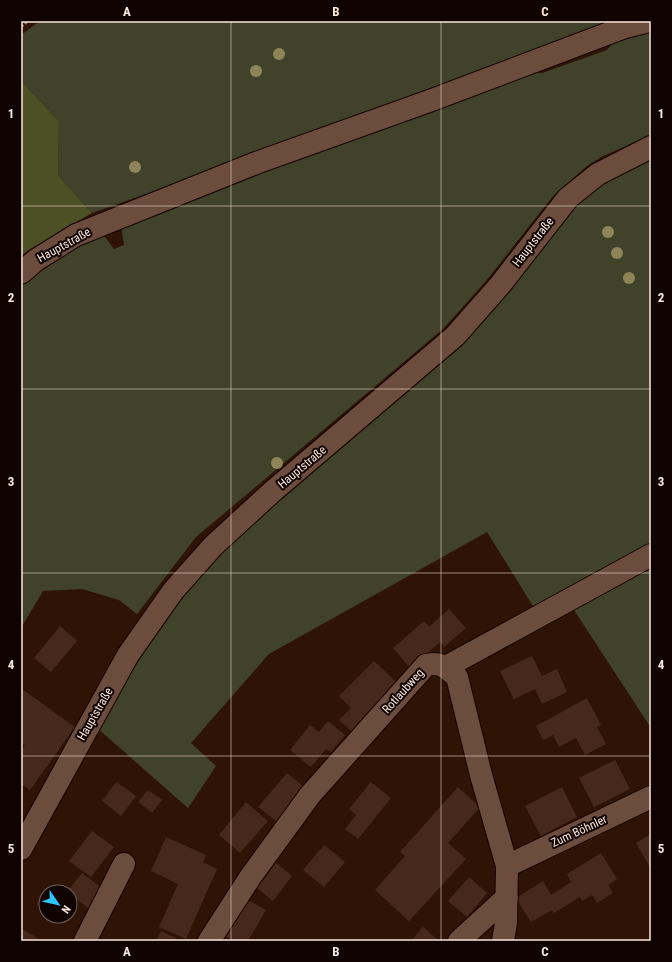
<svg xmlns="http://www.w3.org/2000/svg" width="672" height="962" font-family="'Roboto Condensed',sans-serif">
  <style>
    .green { fill: #404229 }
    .forest { fill: #4d4f25 }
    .building { fill: #46291b }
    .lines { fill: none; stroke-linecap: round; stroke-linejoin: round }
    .minor-casing { stroke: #150100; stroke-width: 24 }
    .path { stroke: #947d71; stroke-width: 2.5; stroke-dasharray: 3 2; stroke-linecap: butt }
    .minor { stroke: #6b4c3d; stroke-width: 22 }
    .tree { fill: #8e8457 }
    .grid { fill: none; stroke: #fae6dd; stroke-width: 1; stroke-opacity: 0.55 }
    .labels { text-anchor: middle; stroke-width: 4; stroke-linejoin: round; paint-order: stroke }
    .street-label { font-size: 12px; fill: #fae6dd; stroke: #0f0402 }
    .neatline { fill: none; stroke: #fae6dd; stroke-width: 1.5 }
    .grid-label { font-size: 13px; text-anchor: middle; font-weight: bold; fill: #fae6dd }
  </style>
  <rect width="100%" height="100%" fill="#2f1406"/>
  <path class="green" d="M40 21H610L251 157 92 213 58 175 59 121 21 81V35Z
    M651 28V135L601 157 587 166 553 196 486 281 443 329 196 537 137 614 119 600 82 589 43 591 21 628V285L45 262 102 233 114 249 124 245 121 224 525 72 542 73 607 50 617 38Z
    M651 157V549L536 611 487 532 269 654 191 743 216 766 188 808 96 727 158 629 198 574 581 199 606 180Z
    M651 568V728L574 610Z"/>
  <path class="forest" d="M21 81 59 121 58 175 92 213 29 250 21 256Z"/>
  <path class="building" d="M449 609 466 628 444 647 440 642 410 668 393 648 424 621 429 627Z
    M60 626 77 641 51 672 34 658Z
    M532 656 542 676 557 669 567 692 542 704 535 689 514 699 500 671Z
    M374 661 398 684 351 731 339 720 351 708 339 696Z
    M22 689 75 727 30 790 21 784V751L25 745 21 743Z
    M587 698 601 725 597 727 606 744 585 755 576 738 559 747 553 735 543 740 536 726Z
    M328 721 345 735 331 752 326 749 311 767 290 750 310 725 319 732Z
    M615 760 630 789 594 807 579 778Z
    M287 773 308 790 280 824 258 807Z
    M116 782 136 796 121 816 102 801Z
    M371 782 391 798 358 839 345 829 356 815 349 809Z
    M458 787 480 807 448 843 466 859 409 921 375 890 405 856 400 852Z
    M562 787 577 817 541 836 525 806Z
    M148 790 162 800 152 813 138 802Z
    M246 802 268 821 240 853 219 835Z
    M92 831 114 847 91 877 69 861Z
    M651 834V869L636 843Z
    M166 837 206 855 203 862 217 869 186 939 159 927 178 884 151 871Z
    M324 845 345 862 324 887 303 870Z
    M601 853 617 879 608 885 613 893 597 903 592 895 582 901 580 897 554 913 552 910 531 922 516 898 543 881 551 895 571 882 567 874Z
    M276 863 292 876 273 901 257 888Z
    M82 873 106 891 91 910 70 894V892H67Z
    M469 877 487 893 467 917 448 901Z
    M243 897 266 910 248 941H234L222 934Z
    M423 927 439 941H411Z
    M21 928 42 941H21Z
    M161 931 176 938 175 941H156Z"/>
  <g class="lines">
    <defs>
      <path id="minor" d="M21 273 36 260 76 235 256 163 432 100 625 27 649 21
        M446 667 651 555
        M21 849 128 655 173 591 213 546 273 491 455 336 500 285 568 198 598 174 651 147
        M507 866 651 797
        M85 941 124 864
        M209 941 251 876 310 795 426 665C441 661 446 668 457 677L481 775 507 866 506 923 503 941
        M459 941 507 897"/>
    </defs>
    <use href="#minor" class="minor-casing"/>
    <path class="path" d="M21 27 28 21"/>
    <use href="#minor" class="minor"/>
  </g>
  <g class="tree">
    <circle cx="279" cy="54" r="6"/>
    <circle cx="256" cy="71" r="6"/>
    <circle cx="135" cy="167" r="6"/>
    <circle cx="608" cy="232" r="6"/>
    <circle cx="617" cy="253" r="6"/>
    <circle cx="629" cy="278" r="6"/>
    <circle cx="277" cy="463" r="6"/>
  </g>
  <path class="grid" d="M231 21V941M441 21V941M21 206H651M21 389H651M21 573H651M21 756H651"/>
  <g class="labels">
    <g class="street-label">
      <text transform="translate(533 242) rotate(-52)" y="4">Hauptstraße</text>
      <text transform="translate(64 245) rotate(-29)" y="4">Hauptstraße</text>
      <text transform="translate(302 467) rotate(-40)" y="4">Hauptstraße</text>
      <text transform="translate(403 691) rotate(-48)" y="4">Rotlaubweg</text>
      <text transform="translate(95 714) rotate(-60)" y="4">Hauptstraße</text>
      <text transform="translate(579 831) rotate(-25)" y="4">Zum Böhnler</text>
    </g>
  </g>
  <rect width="672" height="962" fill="none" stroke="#0f0402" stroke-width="44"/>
  <g transform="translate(58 904) rotate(124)"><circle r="19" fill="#0f0402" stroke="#6d5e5a"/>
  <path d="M0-3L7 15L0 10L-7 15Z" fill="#28c8ff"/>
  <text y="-6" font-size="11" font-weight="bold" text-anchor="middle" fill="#fae6dd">N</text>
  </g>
  <rect x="22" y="22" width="628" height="918" class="neatline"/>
  <g class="grid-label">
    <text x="127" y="16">A</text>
    <text x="336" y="16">B</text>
    <text x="545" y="16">C</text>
    <text x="11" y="118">1</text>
    <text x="661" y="118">1</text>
    <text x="11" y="302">2</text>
    <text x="661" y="302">2</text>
    <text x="11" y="486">3</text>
    <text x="661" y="486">3</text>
    <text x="11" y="669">4</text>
    <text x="661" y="669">4</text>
    <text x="11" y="853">5</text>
    <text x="661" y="853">5</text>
    <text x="127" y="956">A</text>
    <text x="336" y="956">B</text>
    <text x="545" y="956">C</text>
  </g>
</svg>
